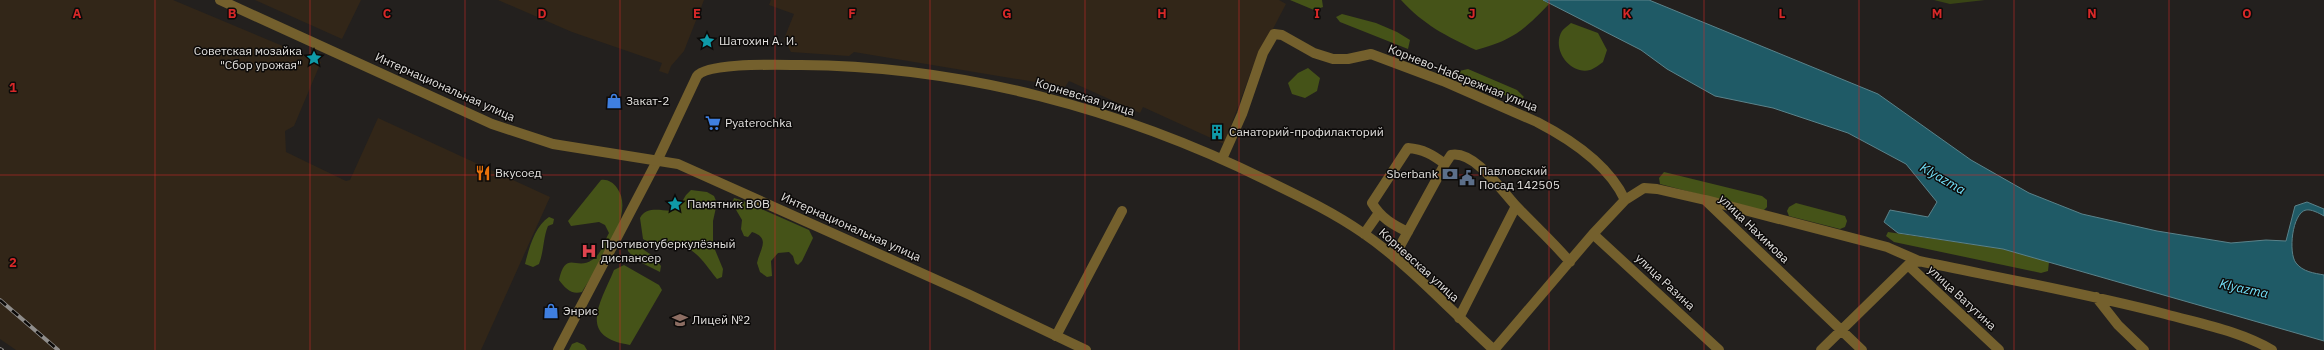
<svg xmlns="http://www.w3.org/2000/svg" width="2324" height="350" font-family="'IBM Plex Sans',sans-serif">
  <style>
    .industrial { fill: #322618 }
    .green { fill: #394515 }
    .forest { fill: #455318 }
    .water { fill: #1f5a66; stroke: #5a828a }
    .lines { fill: none; stroke-linecap: round; stroke-linejoin: round }
    .minor { stroke: #74602d; stroke-width: 10 }
    .tertiary { stroke: #74602d; stroke-width: 10 }
    .rail-casing { stroke: #8f8d8b; stroke-width: 4 }
    .rail { stroke: #0c0a09; stroke-width: 2.5; stroke-dasharray: 8; stroke-linecap: butt }
    .grid { fill: none; stroke: #d62828; stroke-width: 1; stroke-opacity: 0.55 }
    .labels { text-anchor: middle; stroke-width: 3; stroke-linejoin: round; paint-order: stroke }
    .poi-label { font-size: 12px; fill: #e3e1df; stroke: #0c0a09; text-anchor: start }
    .street-label { font-size: 12px; fill: #e3e1df; stroke: #0c0a09 }
    .water-label { font-size: 13px; font-style: italic; fill: #73e2fb; stroke: #0c0a09 }
    .grid-label { font-size: 13px; text-anchor: middle; font-weight: bold; fill: #d62828; stroke: #0c0a09; stroke-width: 3; stroke-linejoin: round; paint-order: stroke }
  </style>
  <rect width="100%" height="100%" fill="#23201e"/>
  <path class="industrial" d="M0 0H173L321 62 294 126 285 131 286 152 346 181 350 180 378 118 550 197 481 350H16L0 339Z
    M255 0H361L342 39Z
    M498 0H704L684 51 671 66 668 74 659 71 662 63 572 32Z
    M771 0H1279L1286 4 1252 69 1224 144 1143 107 1140 113 1069 81 1065 87 854 52 849 56 791 52 784 39 794 14 769 5Z"/>
  <path class="green" d="M1934 0H1985L1950 4Z"/>
  <path class="forest" d="M1290 0H1322L1323 7 1314 10Z
    M1401 0H1543L1549 4C1523 31 1513 40 1476 50 1446 36 1424 25 1401 0Z
    M1342 14 1376 23 1397 32 1410 40 1408 49 1340 22 1336 17Z
    M1571 23 1598 33 1607 50 1603 62C1600 64 1594 69 1590 70 1570 75 1551 49 1562 31 1564 28 1568 26 1571 23Z
    M1308 68 1320 78 1317 91 1305 98 1292 94 1288 83 1298 73Z
    M1468 69 1517 90 1524 97 1519 101 1462 77 1459 71Z
    M1664 172 1762 196 1767 200V207L1763 211 1660 184 1659 178Z
    M601 180C607 179 613 182 617 188 637 214 596 268 582 292 571 295 565 288 559 280 566 249 576 271 592 260 601 255 604 242 609 233L605 225 599 222 571 226 568 221Z
    M691 190 707 192 714 196 717 203 713 221V245L723 269 722 277 717 279C703 262 699 251 677 244 664 251 655 246 643 239L640 218C648 204 664 213 677 210L686 195Z
    M734 198 741 200 809 230 813 238 802 261 798 265 795 263 793 256 789 252 778 253 771 261 772 276 767 277 760 272 757 263C760 249 771 238 752 232L748 237 744 236 741 229 742 220 732 203Z
    M1796 203 1845 216 1847 221 1845 227 1840 229 1789 216 1787 211 1789 207Z
    M549 217 554 219 553 224 548 226C543 238 544 251 539 264L533 267 525 264C529 248 535 226 549 217Z
    M1888 232 2003 249 2049 262 2048 271 2041 273 1894 242 1886 236Z
    M632 242 653 256 661 266 660 272 636 260 628 251V245Z
    M624 265 659 285 662 290 630 345C576 337 601 302 614 270Z
    M577 342 584 345 587 350H569L572 344Z"/>
  <path class="water" d="M1543 0H1649L1878 94 1971 160 2029 193 2082 214 2157 231 2231 243 2266 240 2286 241 2295 206 2307 202 2324 209V216C2319 213 2311 209 2306 210 2292 213 2288 253 2296 263 2303 272 2314 273 2324 275V341L2003 249 1898 233 1884 222 1890 210 1928 217 1937 202 1906 164 1848 133 1773 108 1715 96 1667 69 1641 50Z"/>
  <g class="lines">
    <path class="minor" d="M1222 159 1242 114 1263 53 1274 34 1282 35 1314 53 1333 59H1348L1371 54 1443 81 1537 122C1570 139 1609 165 1625 200
      M1706 200 1887 247 1919 261
      M1408 232C1393 225 1381 218 1372 203L1408 148C1423 149 1433 155 1445 164
      M1364 234 1378 214
      M1593 234 1719 350
      M1394 257 1445 164 1451 155C1474 150 1502 191 1516 206 1534 225 1553 242 1570 262
      M1908 265 1999 350
      M2096 297 2118 325 2144 350
      M1459 318 1516 206
      M1056 336 1122 211
      M558 350 657 161 697 76C708 62 781 65 801 65 962 66 1122 109 1266 180 1299 196 1333 212 1363 233 1411 266 1451 311 1494 350
      M1494 350 1593 234 1625 200 1644 188 1657 189 1705 200 1862 350
      M1821 350 1908 265 1919 261C2001 278 2084 293 2165 314 2201 324 2240 331 2272 350"/>
    <path class="tertiary" d="M220 0 492 124 553 144 678 164 968 294 1086 350"/>
    <defs>
      <path id="rail" d="M0 300 58 350
        M0 349 2 350"/>
    </defs>
    <use href="#rail" class="rail-casing"/>
    <use href="#rail" class="rail"/>
  </g>
  <path class="grid" d="M155 0V350M310 0V350M465 0V350M620 0V350M775 0V350M930 0V350M1085 0V350M1239 0V350M1394 0V350M1549 0V350M1704 0V350M1859 0V350M2014 0V350M2169 0V350M0 175H2324"/>
  <defs>
    <symbol id="sight-bare" viewBox="-9 -9 18 18"><path d="M0-6L1.8-2.2L6-1.7L2.9 1.2L3.7 5.4L0 3.3L-3.7 5.4L-2.9 1.2L-6-1.7L-1.8-2.2Z" fill="#0f9aa8" stroke="#0c0a09" stroke-width="2.5" paint-order="stroke"/></symbol>
    <symbol id="shop-bare" viewBox="-9 -9 18 18"><path d="M-5-2.5h2.3a2.7 3.5 0 0 1 5.4 0H5L5.5 6h-11ZM-1.5-2.5h3a1.5 2.3 0 0 0-3 0Z" fill="#3f7fe0" stroke="#0c0a09" stroke-width="2.5" paint-order="stroke"/></symbol>
    <symbol id="supermarket-bare" viewBox="-9 -9 18 18"><path d="M-6-5.5h2.5l.6 2H6L4.5 2H-2.5L-4.4-4H-6ZM-1.5 3.2a1.3 1.3 0 1 0 .1 0ZM3 3.2a1.3 1.3 0 1 0 .1 0Z" fill="#3f7fe0" stroke="#0c0a09" stroke-width="2.5" paint-order="stroke"/></symbol>
    <symbol id="building-bare" viewBox="-9 -9 18 18"><path d="M-4-6H4V6H1V3H-1V6H-4ZM-2.5-4.3h1.7v1.8h-1.7ZM.8-4.3h1.7v1.8H.8ZM-2.5-1h1.7V.8h-1.7ZM.8-1h1.7V.8H.8Z" fill="#0f9aa8" stroke="#0c0a09" stroke-width="2.5" paint-order="stroke"/></symbol>
    <symbol id="restaurant-bare" viewBox="-9 -9 18 18"><path d="M-5-6h1v4h1v-4h1v4h1v-4h1v5L-1.5 .5V6h-2V.5L-5-1ZM5-6V6H3V1.5H1.5Q1.5-4 5-6Z" fill="#e8710a" stroke="#0c0a09" stroke-width="2.5" paint-order="stroke"/></symbol>
    <symbol id="bank-bare" viewBox="-9 -9 18 18"><path d="M-6-4H6V4H-6ZM0-2.3a2.3 2.3 0 1 0 0 4.6a2.3 2.3 0 1 0 0-4.6Z" fill="#5c6f8a" stroke="#0c0a09" stroke-width="2.5" paint-order="stroke"/></symbol>
    <symbol id="civic-bare" viewBox="-9 -9 18 18"><path d="M-.6-6.5H3V-4.5H.6V-3L4-1V1h2V6H-6V1h2V-1L-.6-3ZM-1.2 2.5V6h2.4V2.5Z" fill="#5c6f8a" stroke="#0c0a09" stroke-width="2.5" paint-order="stroke"/></symbol>
    <symbol id="hospital-bare" viewBox="-9 -9 18 18"><path d="M-5-5h3v3.5h4V-5h3V5h-3V1.5h-4V5h-3Z" fill="#e0444e" stroke="#0c0a09" stroke-width="2.5" paint-order="stroke"/></symbol>
    <symbol id="school-bare" viewBox="-9 -9 18 18"><path d="M0-5L7-2L0 1L-7-2ZM-4 1L0 2.5L4 1V4Q0 6-4 4Z" fill="#8d6e63" stroke="#0c0a09" stroke-width="2.5" paint-order="stroke"/></symbol>
  </defs>
  <g fill-rule="evenodd">
    <use href="#sight-bare" x="696" y="30" width="22" height="22"/>
    <use href="#sight-bare" x="303" y="47" width="22" height="22"/>
    <use href="#shop-bare" x="603" y="90" width="22" height="22"/>
    <use href="#supermarket-bare" x="702" y="112" width="22" height="22"/>
    <use href="#building-bare" x="1206" y="121" width="22" height="22"/>
    <use href="#restaurant-bare" x="472" y="162" width="22" height="22"/>
    <use href="#bank-bare" x="1439" y="163" width="22" height="22"/>
    <use href="#civic-bare" x="1456" y="167" width="22" height="22"/>
    <use href="#sight-bare" x="664" y="193" width="22" height="22"/>
    <use href="#hospital-bare" x="578" y="240" width="22" height="22"/>
    <use href="#shop-bare" x="540" y="300" width="22" height="22"/>
    <use href="#school-bare" x="669" y="309" width="22" height="22"/>
  </g>
  <g class="labels">
    <g class="poi-label">
      <text x="719" y="45">Шатохин А. И.</text>
      <text x="302" y="55" text-anchor="end">Советская мозайка<tspan x="302" dy="14">"Сбор урожая"</tspan></text>
      <text x="626" y="105">Закат-2</text>
      <text x="725" y="127">Pyaterochka</text>
      <text x="1229" y="136">Санаторий-профилакторий</text>
      <text x="1479" y="175">Павловский<tspan x="1479" dy="14">Посад 142505</tspan></text>
      <text x="495" y="177">Вкусоед</text>
      <text x="1438" y="178" text-anchor="end">Sberbank</text>
      <text x="687" y="208">Памятник ВОВ</text>
      <text x="601" y="248">Противотуберкулёзный<tspan x="601" dy="14">диспансер</tspan></text>
      <text x="563" y="315">Энрис</text>
      <text x="692" y="324">Лицей №2</text>
    </g>
    <g class="street-label">
      <text transform="translate(1463 78) rotate(22)" y="4">Корнево-Набережная улица</text>
      <text transform="translate(445 87) rotate(24)" y="4">Интернациональная улица</text>
      <text transform="translate(1085 97) rotate(17)" y="4">Корневская улица</text>
      <text transform="translate(851 227) rotate(24)" y="4">Интернациональная улица</text>
      <text transform="translate(1754 229) rotate(44)" y="4">улица Нахимова</text>
      <text transform="translate(1419 265) rotate(42)" y="4">Корневская улица</text>
      <text transform="translate(1665 282) rotate(43)" y="4">улица Разина</text>
      <text transform="translate(1962 298) rotate(43)" y="4">улица Ватутина</text>
    </g>
    <g class="water-label">
      <text transform="translate(1943 178) rotate(30)" y="5">Klyazma</text>
      <text transform="translate(2244 288) rotate(12)" y="5">Klyazma</text>
    </g>
  </g>
  <g class="grid-label">
    <text x="77" y="18">A</text>
    <text x="232" y="18">B</text>
    <text x="387" y="18">C</text>
    <text x="542" y="18">D</text>
    <text x="697" y="18">E</text>
    <text x="852" y="18">F</text>
    <text x="1007" y="18">G</text>
    <text x="1162" y="18">H</text>
    <text x="1317" y="18">I</text>
    <text x="1472" y="18">J</text>
    <text x="1627" y="18">K</text>
    <text x="1782" y="18">L</text>
    <text x="1937" y="18">M</text>
    <text x="2092" y="18">N</text>
    <text x="2247" y="18">O</text>
    <text x="13" y="92">1</text>
    <text x="13" y="267">2</text>
  </g>
</svg>
